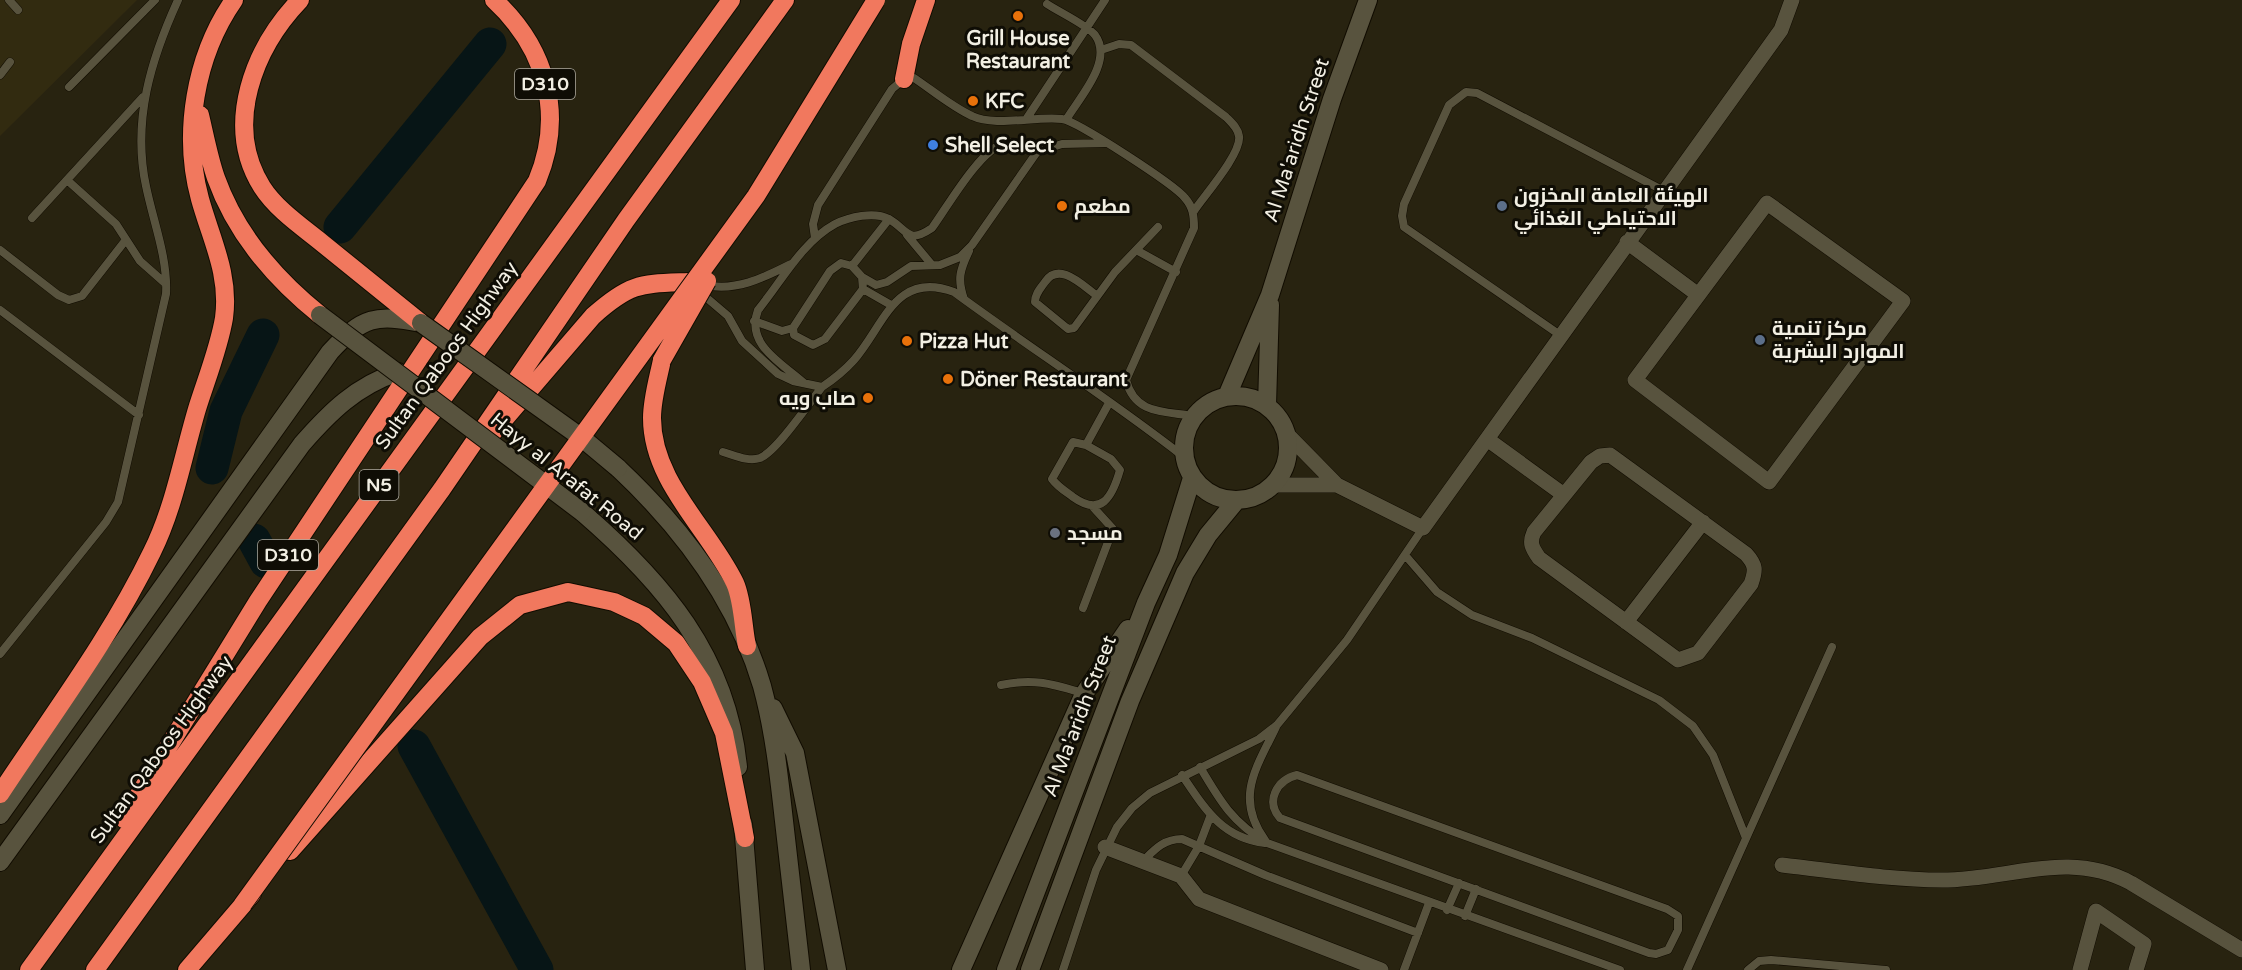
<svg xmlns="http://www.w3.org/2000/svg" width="2242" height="970" font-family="'Varela Round',Cairo,sans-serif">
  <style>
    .built { fill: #322b10 }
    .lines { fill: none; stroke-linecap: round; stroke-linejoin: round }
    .river { stroke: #071516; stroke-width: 33 }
    .lane-casing { stroke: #110c00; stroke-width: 9 }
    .street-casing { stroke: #110c00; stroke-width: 16 }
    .secondary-casing { stroke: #110c00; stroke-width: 20 }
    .highway-casing { stroke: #110c00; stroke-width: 20 }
    .lane { stroke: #58533e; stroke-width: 8 }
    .street { stroke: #58533e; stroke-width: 15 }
    .secondary { stroke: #58533e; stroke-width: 18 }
    .highway { stroke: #f1785e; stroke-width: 18 }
    .secondary-bridge-casing { stroke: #110c00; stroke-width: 20; stroke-linecap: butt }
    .highway-bridge-casing { stroke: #110c00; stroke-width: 20; stroke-linecap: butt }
    .secondary-bridge { stroke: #58533e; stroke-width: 18 }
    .highway-bridge { stroke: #f1785e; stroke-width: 18 }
    .food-dot { fill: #e8710a; stroke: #0f0d05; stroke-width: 2 }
    .shop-dot { fill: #3f7fe0; stroke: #0f0d05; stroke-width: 2 }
    .service-dot { fill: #5c6f8a; stroke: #0f0d05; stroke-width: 2 }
    .worship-dot { fill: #6b7280; stroke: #0f0d05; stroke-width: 2 }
    .labels { text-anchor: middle; stroke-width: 6; stroke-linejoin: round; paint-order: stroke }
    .shield { fill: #0f0d05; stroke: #aeaba0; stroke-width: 1.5 }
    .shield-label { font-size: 18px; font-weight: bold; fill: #f2efe3 }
    .poi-label { font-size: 20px; font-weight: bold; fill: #f2efe3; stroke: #0f0d05; text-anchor: start }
    .street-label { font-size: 20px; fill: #f2efe3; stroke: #0f0d05 }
  </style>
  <rect width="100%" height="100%" fill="#282310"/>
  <path class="built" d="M0 0H137L0 136Z"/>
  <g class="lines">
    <path class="river" d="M340 227 490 44
      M212 468 226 411 263 335
      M254 540 266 562
      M414 746 537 970"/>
    <defs>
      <path id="lane" d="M9 0 18 10
        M1047 4C1059 12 1087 25 1095 35 1114 61 1079 98 1066 120
        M1101 50 1119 44 1131 45 1226 117C1231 122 1238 128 1239 136 1242 153 1204 196 1194 211
        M0 75 10 62
        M69 87 155 0
        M1027 118 1105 0
        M67 180 116 224 140 261 166 284
        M32 218 143 97
        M907 235 932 265
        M815 238 813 224 818 205 892 89 904 79 914 78C932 90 952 107 972 116 995 127 1035 116 1062 119 1077 121 1175 185 1185 198 1193 207 1194 216 1194 228L1126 380C1135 415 1164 411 1194 416
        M0 250 58 295 69 300 82 296 125 241
        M1138 251 1176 272
        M852 266 889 219
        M862 277 876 285 887 282 911 266 940 265 960 257 972 245 1037 152 1062 144 1105 143
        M705 285C737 292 765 277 793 263
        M701 293 728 316 742 341 778 374 793 381 822 387C834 379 845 370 854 360 884 326 895 270 954 292 1030 348 1110 399 1184 457
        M1096 295C1082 285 1059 261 1045 282 1040 289 1035 294 1035 302L1068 329 1074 328 1115 272 1158 227
        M964 299C957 279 960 270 969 251
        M0 310 139 415
        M754 321 782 331 793 328 830 271 841 263 852 266 862 277 863 289 891 305
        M793 328 794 335 813 345 825 339 863 289
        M1560 335 1404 227 1402 216 1404 204 1449 105 1466 92 1477 93 1664 191
        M804 383C782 363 745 345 758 310 781 282 802 242 835 224 849 217 874 211 889 219 908 230 907 245 932 228 948 206 980 149 1005 143 1016 140 1027 146 1037 152
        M1086 445 1111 459 1120 470C1112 498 1101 517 1073 497 1065 491 1058 487 1052 479L1073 442 1086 445 1109 403
        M723 452C734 455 748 462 760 458 777 451 809 403 822 387
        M1405 555 1437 592 1472 615 1532 638 1659 700 1693 726 1713 755 1746 838
        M1083 608 1113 529 1093 507
        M0 654 106 522 118 502 166 294C168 258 153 221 146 186 132 121 151 59 178 0
        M1001 685C1034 678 1052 684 1083 693
        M1200 767C1220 801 1232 822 1267 843L1620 970
        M1182 775C1205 809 1222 838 1265 843
        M1297 775 1667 909 1678 916V930L1668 950 1656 954 1649 953 1280 818C1265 801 1277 780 1297 775Z
        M1265 840C1234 797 1257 767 1276 727
        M1143 861C1155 849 1164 839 1182 839L1265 875 1418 933
        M1181 876 1199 846 1210 817
        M1447 910 1459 883
        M1465 916 1476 889
        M1063 970 1096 870 1117 827 1132 808 1150 793 1259 739 1277 725 1347 640 1423 528
        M1404 970 1429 903
        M1687 970 1832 647
        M1748 970 1759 961 1771 960 1886 970"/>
      <path id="street" d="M1767 203 1903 301 1769 482 1635 380Z
        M1627 242 1697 294
        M1286 433 1337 485 1423 528 1781 30 1792 0
        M1487 439 1564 495
        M1610 455 1746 554C1756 565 1756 570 1751 584L1698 653 1678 660 1539 558C1532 548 1529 543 1534 532L1591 462 1600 456Z
        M1273 485H1337
        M1626 622 1703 522
        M1105 847 1181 876 1199 899 1381 970
        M1782 865C1836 871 1889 880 1942 880 2010 880 2067 849 2131 883L2242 950
        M2080 970 2096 911 2144 944 2136 970"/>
      <path id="secondary" d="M1184 448a52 52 0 1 1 104 0a52 52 0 1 1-104 0Z
        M1227 396 1270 295 1332 99 1368 0
        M1267 405 1270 305
        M618 468C682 528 737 601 762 686 774 730 779 776 784 821 790 871 795 920 801 970
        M582 512C663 582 727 656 738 767
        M773 708 795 753 837 970
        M0 815 330 352C363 316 376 314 421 323
        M743 824 755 970
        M0 862 302 444C330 412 356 386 398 372
        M961 970 1084 694 1128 629
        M1006 970 1146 603 1168 555 1192 478
        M1030 970 1130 701 1185 573 1208 535 1236 501"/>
      <path id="highway" d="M300 0C254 48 223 125 262 187 276 209 301 226 322 243 355 270 388 296 421 323
        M904 79 911 44 926 0
        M200 115C205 136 209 158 216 178 236 234 274 278 320 315
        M662 360C658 379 652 399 652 418 652 482 709 529 735 583 743 601 743 627 747 646
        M489 437 593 316C631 282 641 284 689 282
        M0 794C52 715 111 637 152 552 174 508 183 456 197 409 206 380 219 348 224 318 230 274 211 239 200 199 182 134 195 56 234 0
        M124 819 258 601 537 181C565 114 546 48 494 0
        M290 851 480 637 520 605 568 592 614 602 644 616 676 643 702 682 724 733 745 838
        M29 970 731 0
        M95 970 442 489 626 220 785 0
        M187 970 252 894"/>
    </defs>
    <use href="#lane" class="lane-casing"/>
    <use href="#street" class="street-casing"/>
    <use href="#secondary" class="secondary-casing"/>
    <use href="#highway" class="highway-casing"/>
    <use href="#lane" class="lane"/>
    <use href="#street" class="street"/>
    <use href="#secondary" class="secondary"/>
    <use href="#highway" class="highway"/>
    <defs>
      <path id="secondary-bridge" d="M320 315 582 512
        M421 323 582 438 618 468"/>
      <path id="highway-bridge" d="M662 360 707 281
        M243 904 756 196 876 0"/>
    </defs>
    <use href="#secondary-bridge" class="secondary-bridge-casing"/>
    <use href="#highway-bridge" class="highway-bridge-casing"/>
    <use href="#secondary-bridge" class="secondary-bridge"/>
    <use href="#highway-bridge" class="highway-bridge"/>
  </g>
  <g class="food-dot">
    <circle cx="1018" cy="16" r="6"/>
    <circle cx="973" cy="101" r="6"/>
    <circle cx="1062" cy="206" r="6"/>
    <circle cx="907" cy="341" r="6"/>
    <circle cx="948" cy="379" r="6"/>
    <circle cx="868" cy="398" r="6"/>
  </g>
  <circle class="shop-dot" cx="933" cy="145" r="6"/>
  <g class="service-dot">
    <circle cx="1502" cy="206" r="6"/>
    <circle cx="1760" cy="340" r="6"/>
  </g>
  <circle class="worship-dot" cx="1055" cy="533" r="6"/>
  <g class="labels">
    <g class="shield">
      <rect x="515" y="69" width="60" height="30" rx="4.5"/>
      <rect x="359.5" y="470" width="39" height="30" rx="4.5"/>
      <rect x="258" y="540" width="60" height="30" rx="4.5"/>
    </g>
    <g class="shield-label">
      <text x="545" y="90">D310</text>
      <text x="379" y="491">N5</text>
      <text x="288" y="561">D310</text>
    </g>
    <g class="poi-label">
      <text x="1018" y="45" text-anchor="middle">Grill House<tspan x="1018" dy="23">Restaurant</tspan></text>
      <text x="985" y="108">KFC</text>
      <text x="945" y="152">Shell Select</text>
      <text x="1514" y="202">الهيئة العامة المخزون<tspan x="1514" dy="23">الاحتياطي الغذائي</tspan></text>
      <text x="1074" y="213">مطعم</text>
      <text x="1772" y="335">مركز تنمية<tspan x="1772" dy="23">الموارد البشرية</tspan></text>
      <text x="919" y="348">Pizza Hut</text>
      <text x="960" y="386">Döner Restaurant</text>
      <text x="856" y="405" text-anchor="end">صاب ويه</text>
      <text x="1067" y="540">مسجد</text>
    </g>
    <g class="street-label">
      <text transform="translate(1296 140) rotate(-72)" y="7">Al Ma'aridh Street</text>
      <text transform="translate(446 355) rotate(-54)" y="7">Sultan Qaboos Highway</text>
      <text transform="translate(567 476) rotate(39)" y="7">Hayy al Arafat Road</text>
      <text transform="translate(1079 716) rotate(-69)" y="7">Al Ma'aridh Street</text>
      <text transform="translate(161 749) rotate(-54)" y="7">Sultan Qaboos Highway</text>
    </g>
  </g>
</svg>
